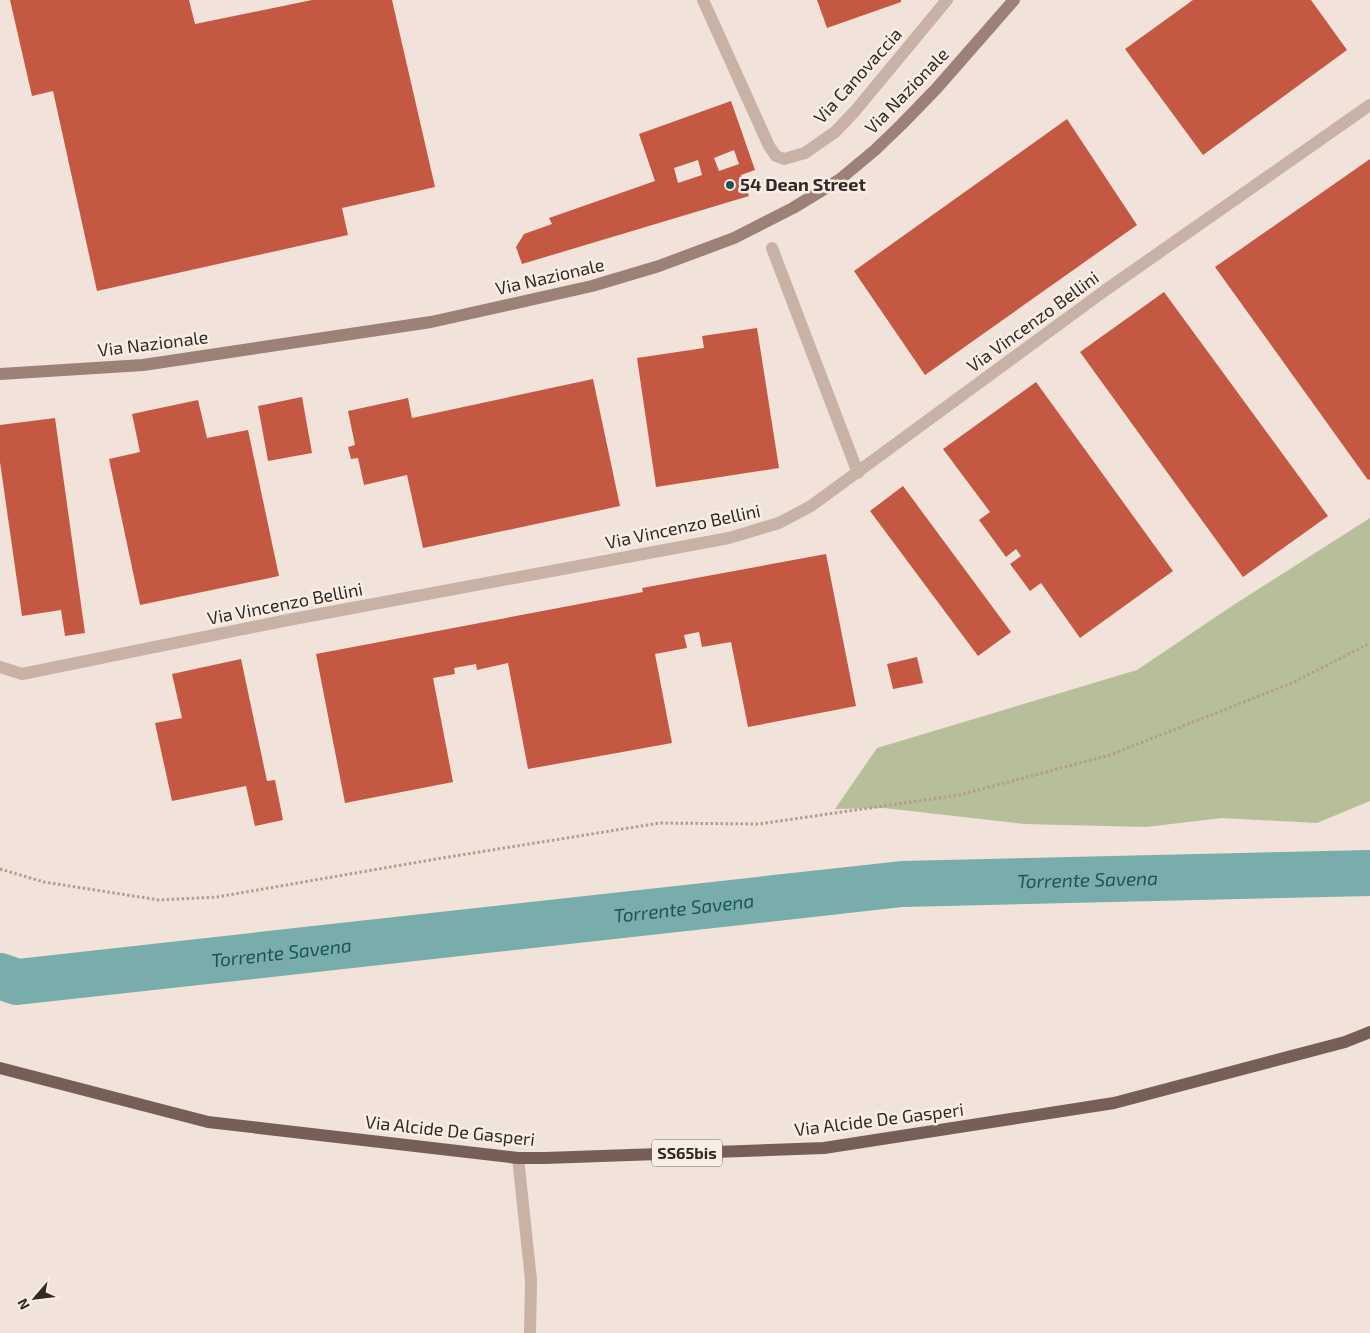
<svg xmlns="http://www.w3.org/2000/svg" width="1370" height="1333" font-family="'Exo 2',sans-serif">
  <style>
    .green { fill: #b6bf99 }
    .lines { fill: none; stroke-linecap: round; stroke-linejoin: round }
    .river { stroke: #78adab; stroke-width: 46 }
    .building { fill: #c45843; fill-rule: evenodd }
    .path { stroke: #b49c8f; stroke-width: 3; stroke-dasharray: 2.5 2.5; stroke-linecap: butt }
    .service { stroke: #c8b2a5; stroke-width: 12 }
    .minor { stroke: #c8b2a5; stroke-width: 12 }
    .secondary { stroke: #9c8176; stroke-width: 12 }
    .primary { stroke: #765f57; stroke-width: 12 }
    .poi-dot { fill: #1c5554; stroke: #f9eee5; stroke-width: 2 }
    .labels { text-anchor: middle; stroke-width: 5; stroke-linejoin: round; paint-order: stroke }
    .shield { fill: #f9eee5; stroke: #6f645f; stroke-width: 1 }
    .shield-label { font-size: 16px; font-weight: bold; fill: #342926 }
    .street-label { font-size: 18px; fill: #342926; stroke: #f9eee5 }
    .poi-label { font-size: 18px; font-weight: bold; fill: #342926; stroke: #f9eee5; text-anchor: start }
    .water-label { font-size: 19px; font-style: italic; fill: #1c5554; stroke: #f9eee5 }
  </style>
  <rect width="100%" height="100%" fill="#f1e3d9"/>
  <path class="green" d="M1370 518V801L1317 823 1222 818 1146 827 1024 824 884 808 835 809 877 748 1137 670 1232 606Z"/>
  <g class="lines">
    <path class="river" id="s1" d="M0 976 17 982 902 884 1370 873"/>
  </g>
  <path class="building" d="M10 0H189L195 24 312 0H392L435 187 342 208 348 235 97 291 53 91 32 96Z
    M817 0H901V2L827 28Z
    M1193 0H1311L1347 50 1203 155 1125 49Z
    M731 101 755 170 741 175 749 196 522 264 516 247 524 234 552 224 549 218 655 181 639 134ZM734 150 739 164 719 171 714 158ZM698 160 702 175 678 183 674 168Z
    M1067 119 1137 225 925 375 854 271Z
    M1370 159V479L1368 480 1215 267Z
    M1164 292 1328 516 1243 577 1080 352Z
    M757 328 779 468 656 487 637 358 704 348 702 336Z
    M593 379 620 506 423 548 407 475 364 485 358 458 351 459 348 447 355 445 348 411 408 398 412 418Z
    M1036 382 1173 571 1080 638 1041 583 1030 591 1010 564 1021 556 1016 549 1006 557 979 520 990 512 943 449Z
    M302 397 312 453 268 461 258 406Z
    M198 400 207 438 248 430 279 576 140 605 109 459 140 452 132 414Z
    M55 418 85 633 65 636 61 610 22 616 0 462V425Z
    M903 486 1011 632 978 656 870 511Z
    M826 554 856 706 748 727 731 642 702 647 699 632 684 635 687 648 655 654 672 743 528 769 508 663 477 670 476 664 454 668 455 674 433 678 453 782 345 803 316 654 643 592 642 588Z
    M917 657 923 683 893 689 887 664Z
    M241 659 267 781 275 780 283 820 255 826 246 786 172 801 155 723 182 718 172 674Z"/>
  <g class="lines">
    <path class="path" d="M0 869 44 882 159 900 217 897 442 858 660 823 759 824 959 795 1110 755 1292 683 1370 643"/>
    <path class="service" d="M772 248 858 473"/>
    <path class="minor" d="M703 0 769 146 776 156 784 159 805 153 835 132 855 111 947 0
      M0 667 22 674 288 620 729 538 779 523 811 506 1107 289 1370 105
      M518 1158 531 1280 530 1333"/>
    <path class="secondary" d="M0 374 143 365 431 322 592 286 659 266 734 238 793 208 839 180 875 150 901 125 936 89 1014 0"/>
    <path class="primary" d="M0 1068 208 1122 518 1158H545L824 1148 1114 1103 1345 1042 1370 1032"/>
  </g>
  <circle class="poi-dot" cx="730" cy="185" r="5"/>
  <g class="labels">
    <rect class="shield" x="652" y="1139.5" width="70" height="27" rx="4"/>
    <g class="shield-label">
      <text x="687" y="1159">SS65bis</text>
    </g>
    <g class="street-label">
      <text transform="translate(858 76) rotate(-48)" y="6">Via Canovaccia</text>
      <text transform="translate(907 91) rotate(-46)" y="6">Via Nazionale</text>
      <text transform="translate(550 277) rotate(-13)" y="6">Via Nazionale</text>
      <text transform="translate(1033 322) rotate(-36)" y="6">Via Vincenzo Bellini</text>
      <text transform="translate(153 344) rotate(-7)" y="6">Via Nazionale</text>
      <text transform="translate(683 527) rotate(-12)" y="6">Via Vincenzo Bellini</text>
      <text transform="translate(285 604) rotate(-11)" y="6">Via Vincenzo Bellini</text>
      <text transform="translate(879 1120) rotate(-7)" y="6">Via Alcide De Gasperi</text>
      <text transform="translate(450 1131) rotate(6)" y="6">Via Alcide De Gasperi</text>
    </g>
    <g class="poi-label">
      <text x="740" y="191">54 Dean Street</text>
    </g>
    <g class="water-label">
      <text dy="7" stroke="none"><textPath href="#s1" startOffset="1094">Torrente Savena</textPath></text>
      <text dy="7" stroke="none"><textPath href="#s1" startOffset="689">Torrente Savena</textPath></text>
      <text dy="7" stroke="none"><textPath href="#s1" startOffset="284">Torrente Savena</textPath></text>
    </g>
  </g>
  <g transform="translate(35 1298) rotate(242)" stroke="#f9eee5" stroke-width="4" paint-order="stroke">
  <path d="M0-4L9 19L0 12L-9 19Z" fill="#342926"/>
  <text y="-8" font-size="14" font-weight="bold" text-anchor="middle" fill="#342926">N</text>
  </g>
</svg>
